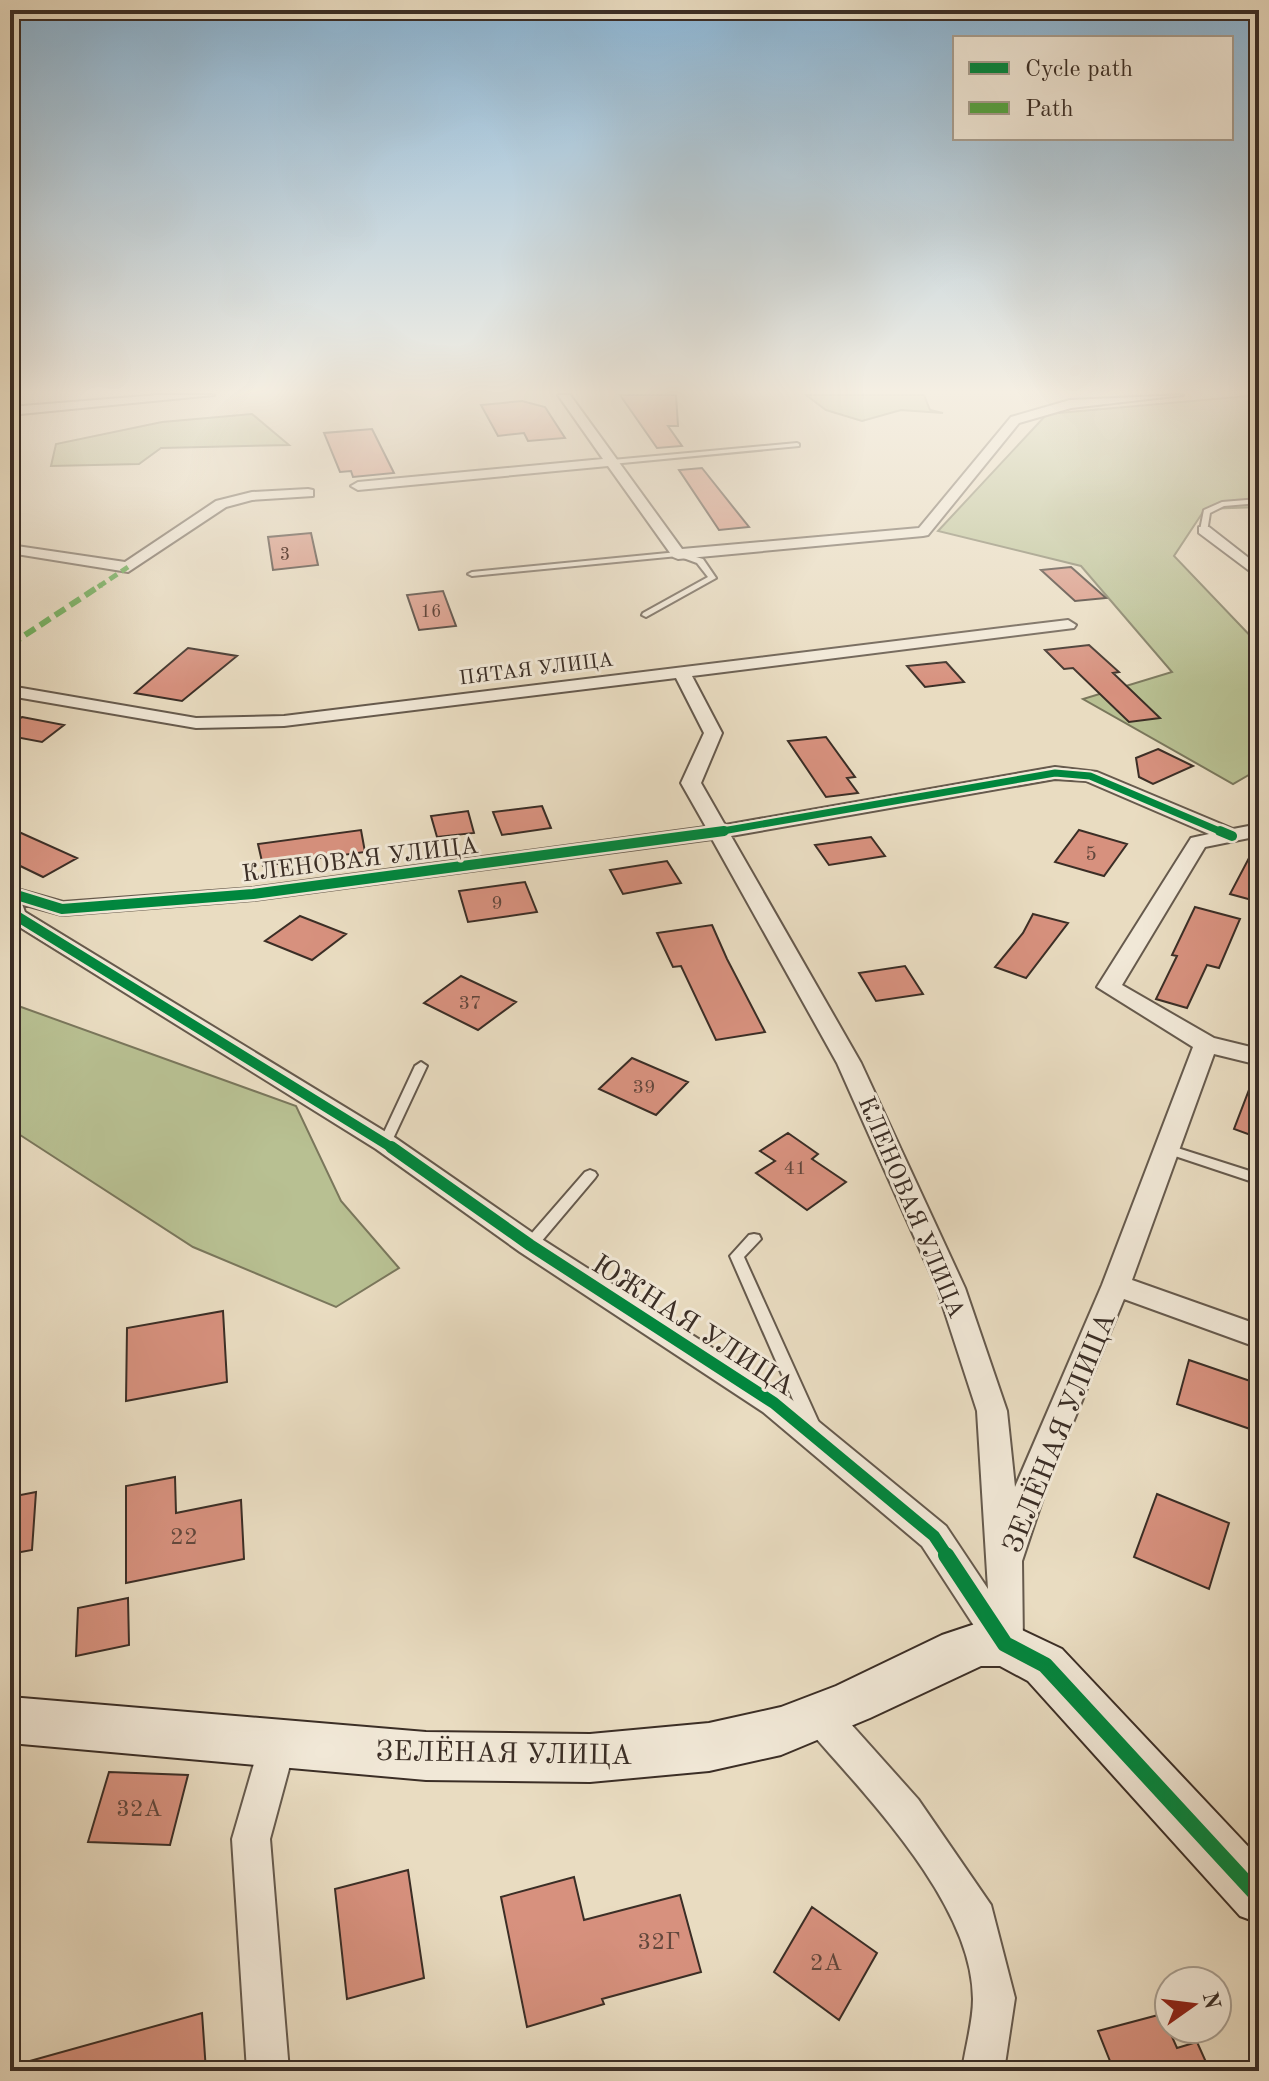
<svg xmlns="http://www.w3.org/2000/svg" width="1269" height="2081" font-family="'Old Standard TT',serif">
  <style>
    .green { fill: #b8c092; stroke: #7a775c; stroke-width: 2 }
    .building { fill: #d7917e; stroke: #3b2e26; stroke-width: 2 }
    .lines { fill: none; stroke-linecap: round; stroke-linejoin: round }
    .lane-casing { stroke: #665a4d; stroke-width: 4 }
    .street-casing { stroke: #665a4d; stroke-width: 4 }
    .secondary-casing { stroke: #3b2e26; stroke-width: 4 }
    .lane { fill: #f1e8d7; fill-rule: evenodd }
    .street { fill: #f1e8d7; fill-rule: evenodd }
    .secondary { fill: #f1e8d7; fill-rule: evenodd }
    .quiet-far1 { stroke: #54a442; stroke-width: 5; stroke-dasharray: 9 5; stroke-linecap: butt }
    .quiet { stroke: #54a442; stroke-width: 6; stroke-dasharray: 12 6; stroke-linecap: butt }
    .cycleway-far3-casing { stroke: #f1e8d7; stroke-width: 11 }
    .cycleway-far2-casing { stroke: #f1e8d7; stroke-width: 15 }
    .cycleway-far1-casing { stroke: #f1e8d7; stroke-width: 17 }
    .cycleway-casing { stroke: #f1e8d7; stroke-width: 21 }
    .cycleway-far3 { stroke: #00873e; stroke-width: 7 }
    .cycleway-far2 { stroke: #00873e; stroke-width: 10 }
    .cycleway-far1 { stroke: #00873e; stroke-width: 12 }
    .cycleway { stroke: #00873e; stroke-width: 16 }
    .labels { text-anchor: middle; stroke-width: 6; stroke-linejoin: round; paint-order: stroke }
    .far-number-label { font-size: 18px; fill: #62473c }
    .far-street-label { font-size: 20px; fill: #3b2e26; stroke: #f1e8d7 }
    .number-label { font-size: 20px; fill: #62473c }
    .street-label { font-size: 24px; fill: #3b2e26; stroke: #f1e8d7 }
    .near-number-label { font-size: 24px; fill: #62473c }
    .near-street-label { font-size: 28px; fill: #3b2e26; stroke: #f1e8d7 }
  </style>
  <rect width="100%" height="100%" fill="#e9dcc1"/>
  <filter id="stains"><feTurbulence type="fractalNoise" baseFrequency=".0025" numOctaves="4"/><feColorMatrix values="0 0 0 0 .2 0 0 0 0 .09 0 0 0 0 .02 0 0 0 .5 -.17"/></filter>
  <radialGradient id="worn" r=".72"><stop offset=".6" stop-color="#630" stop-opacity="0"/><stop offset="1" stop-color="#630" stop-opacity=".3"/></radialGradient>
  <path class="green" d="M806 395H924L930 410 943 413 901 410 862 421 826 410Z
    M1259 395V507L1205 509 1174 556 1259 645V769L1233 784 1083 699 1172 672 1081 566 938 531 1047 414Z
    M252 414 289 445 161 448 139 464 51 466 56 444 162 422Z
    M10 1003 296 1106 341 1201 399 1268 336 1307 193 1247 17 1133 10 1135Z"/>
  <path class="building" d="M620 395H676L678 426H668L682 446 657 448Z
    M522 401 545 407 565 438 528 441 524 433 498 436 481 405Z
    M372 429 394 473 353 477 351 471 340 472 324 433Z
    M702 468 749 527 719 530 679 470Z
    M311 533 318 565 273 570 268 537Z
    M1071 567 1106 598 1075 601 1041 570Z
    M443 591 456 626 419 630 407 595Z
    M1089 645 1119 672 1113 673 1160 718 1129 722 1073 668 1064 669 1045 650Z
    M188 648 237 656 182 701 135 693Z
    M946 662 964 682 925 687 907 666Z
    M22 717 64 725 42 742 10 736V726Z
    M826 737 855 777 847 778 858 793 826 797 788 741Z
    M1158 749 1193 766 1153 784 1139 777 1136 758Z
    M542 806 551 828 502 835 493 812Z
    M468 811 474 833 437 837 431 816Z
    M10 828 77 858 43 877 10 861Z
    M361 830 365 852 263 866 258 844Z
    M1079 830 1127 844 1104 876 1055 862Z
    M871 837 885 856 829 865 815 845Z
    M1259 839V902L1230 894Z
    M667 861 681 883 623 894 610 870Z
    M525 882 537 912 468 922 459 891Z
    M1195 907 1240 919 1219 968 1207 965 1187 1008 1156 999 1177 956 1172 955Z
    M1033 914 1068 923 1026 978 995 967 1023 933Z
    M300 916 346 934 312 960 265 941Z
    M712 925 727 959 765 1032 716 1040 681 966 673 967 657 933Z
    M905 966 923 994 876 1001 859 973Z
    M461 976 516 1002 478 1030 424 1003Z
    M632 1058 688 1082 656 1115 599 1089Z
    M1257 1069H1259V1138L1234 1129Z
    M788 1133 818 1154 812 1159 846 1182 807 1210 756 1173 775 1161 760 1151Z
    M223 1311 227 1382 126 1401 127 1328Z
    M1189 1360 1259 1384V1432L1177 1404Z
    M175 1477 176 1513 241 1500 244 1559 126 1583V1486Z
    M36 1492 32 1550 10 1554V1497Z
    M1157 1494 1229 1523 1209 1589 1134 1557Z
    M128 1598 129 1645 76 1656 78 1608Z
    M109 1772 188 1775 170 1845 88 1842Z
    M408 1870 424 1978 347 1999 335 1889Z
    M574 1877 584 1920 680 1895 701 1972 602 1999 604 2004 527 2027 501 1897Z
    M812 1907 877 1953 839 2020 774 1972Z
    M202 2013 206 2071H20L19 2064Z
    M1162 2014 1177 2048 1197 2042 1210 2071H1114L1098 2031Z"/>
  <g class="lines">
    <defs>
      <path id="lane" d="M797 443 799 444V446L612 464 609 462 612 460Z
        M1259 499V503L1224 506 1210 513 1207 532 1200 530 1204 510 1222 502Z
        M678 552 703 559 716 578 646 617 642 615 643 613 708 577 697 563 678 556 472 576 468 574 472 572Z
        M421 1062 427 1066 391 1143 390 1146H380L379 1143 415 1066Z
        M1165 1144 1259 1174V1184L1160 1151 1159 1148 1160 1145Z
        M590 1170 595 1172 597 1175 595 1178 535 1249H525L523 1245 525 1241 585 1172Z
        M754 1234 759 1235 761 1239 744 1257 820 1425 817 1429 812 1431 807 1429 804 1425 730 1256 749 1235Z"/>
      <path id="street" d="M158 395H214L10 415V407Z
        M558 395H570L682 549 919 528 1011 417 1070 400 1183 395 1071 408 1019 423 928 535 923 536 678 559 673 557 608 466 358 490 351 486 358 482 603 459Z
        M308 489 313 490V496L252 500 226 507 128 572 10 553V545L125 562 216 501 252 492Z
        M1199 527H1209L1259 566V578L1199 533Z
        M1068 620 1076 625 1074 628 692 676 722 733 701 783 725 825 1055 767 1097 772 1233 829 1259 824V836L1205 847 1122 985 1214 1038 1259 1049V1065L1214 1054 1132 1280 1259 1325V1348L1124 1299 1048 1483 1022 1561 1023 1644 1017 1655 1005 1660 993 1655 922 1546 763 1412 520 1252 376 1149 10 921V887L63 902 253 888 706 827 681 783 704 733 676 678 284 726 196 728 10 696V686L196 718 284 716ZM1055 779 1086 781 1209 834 1191 838 1097 987 1193 1047 1102 1285 1015 1487 1007 1411 965 1288 861 1063 731 836ZM712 839 837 1063 937 1288 977 1411 988 1589 946 1526 785 1394 540 1238 394 1137 25 912 22 904 62 915 253 900Z
        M820 1699 833 1704 918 1799 991 1905 1015 1998 1004 2071H962C965 2048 973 2022 973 1999 973 1904 866 1796 807 1728L802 1716 807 1704Z
        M278 1725 291 1730 296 1743 270 1839 289 2071H247L232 1839 260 1743 265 1730Z"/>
      <path id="secondary" d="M981 1622H1005L1062 1649 1259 1858V1923L1240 1916 1028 1681 1000 1666H981L870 1718 781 1755 709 1771 590 1782 426 1780 10 1743V1697L426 1732 590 1734 709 1723 781 1707 836 1686 942 1635Z"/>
    </defs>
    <use href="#lane" class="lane-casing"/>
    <use href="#street" class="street-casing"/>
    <use href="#secondary" class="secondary-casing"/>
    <use href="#lane" class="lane"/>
    <use href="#street" class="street"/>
    <use href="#secondary" class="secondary"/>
    <path class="quiet-far1" d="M98 587 128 567"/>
    <path class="quiet" d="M10 645 101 585"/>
    <defs>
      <path id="cycleway-far3" d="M711 833 1055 773 1090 776 1224 833"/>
      <path id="cycleway-far2" d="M1220 831 1232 836
        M10 893 62 909 253 894 724 831
        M10 900 15 915 394 1149"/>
      <path id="cycleway-far1" d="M391 1147 530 1245 774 1403 934 1536 948 1557"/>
      <path id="cycleway" d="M946 1555 1005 1644 1045 1665 1259 1897"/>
    </defs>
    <use href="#cycleway-far3" class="cycleway-far3-casing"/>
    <use href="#cycleway-far2" class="cycleway-far2-casing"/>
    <use href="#cycleway-far1" class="cycleway-far1-casing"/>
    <use href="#cycleway" class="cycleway-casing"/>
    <use href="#cycleway-far3" class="cycleway-far3"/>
    <use href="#cycleway-far2" class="cycleway-far2"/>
    <use href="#cycleway-far1" class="cycleway-far1"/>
    <use href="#cycleway" class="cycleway"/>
  </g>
  <linearGradient id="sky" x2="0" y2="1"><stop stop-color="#8ab6d7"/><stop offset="0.57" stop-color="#f5efe3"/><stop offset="1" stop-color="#f5efe3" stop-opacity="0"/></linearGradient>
  <rect width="1269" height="687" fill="url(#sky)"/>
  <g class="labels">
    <g class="far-number-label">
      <text x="285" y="560">3</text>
      <text x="431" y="617">16</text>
    </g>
    <g class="far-street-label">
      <text transform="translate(536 668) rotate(-7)" y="7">ПЯТАЯ УЛИЦА</text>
    </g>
    <g class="number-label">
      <text x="1091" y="860">5</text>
      <text x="497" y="909">9</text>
      <text x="470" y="1009">37</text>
      <text x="644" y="1093">39</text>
      <text x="795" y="1174">41</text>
    </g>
    <g class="street-label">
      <text transform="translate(360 859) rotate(-7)" y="8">КЛЕНОВАЯ УЛИЦА</text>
      <text transform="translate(912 1207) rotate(67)" y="8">КЛЕНОВАЯ УЛИЦА</text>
    </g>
    <g class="near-number-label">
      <text x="184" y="1544">22</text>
      <text x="139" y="1816">32А</text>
      <text x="659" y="1949">32Г</text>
      <text x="826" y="1970">2А</text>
    </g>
    <g class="near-street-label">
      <text transform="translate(694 1324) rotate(33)" y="10">ЮЖНАЯ УЛИЦА</text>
      <text transform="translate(1058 1432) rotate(-68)" y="10">ЗЕЛЁНАЯ УЛИЦА</text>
      <text transform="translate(504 1752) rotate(1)" y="10">ЗЕЛЁНАЯ УЛИЦА</text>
    </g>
  </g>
  <rect width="1269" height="2081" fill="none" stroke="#e9dcc1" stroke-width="40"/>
  <rect x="12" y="12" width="1245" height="2057" fill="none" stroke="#3b2e26" stroke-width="4"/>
  <rect x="20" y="20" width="1229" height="2041" fill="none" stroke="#3b2e26" stroke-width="2"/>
  <rect x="953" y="36" width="280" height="104" fill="#f1e8d7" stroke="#a89e90" stroke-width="2"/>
  <rect x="969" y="62" width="40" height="12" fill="#00873e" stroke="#a89e90" stroke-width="2"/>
  <text x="1025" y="76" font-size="24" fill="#3b2e26">Cycle path</text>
  <rect x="969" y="102" width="40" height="12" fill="#54a442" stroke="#a89e90" stroke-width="2"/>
  <text x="1025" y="116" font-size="24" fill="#3b2e26">Path</text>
  <g transform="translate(1193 2005) rotate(76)"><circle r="38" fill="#f1e8d7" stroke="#a89e90" stroke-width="2"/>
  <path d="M0-6L14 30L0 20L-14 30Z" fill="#8f2418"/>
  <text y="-12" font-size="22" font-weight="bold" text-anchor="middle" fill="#3b2e26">N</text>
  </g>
  <rect width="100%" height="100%" filter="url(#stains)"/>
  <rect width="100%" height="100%" fill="url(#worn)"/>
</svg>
